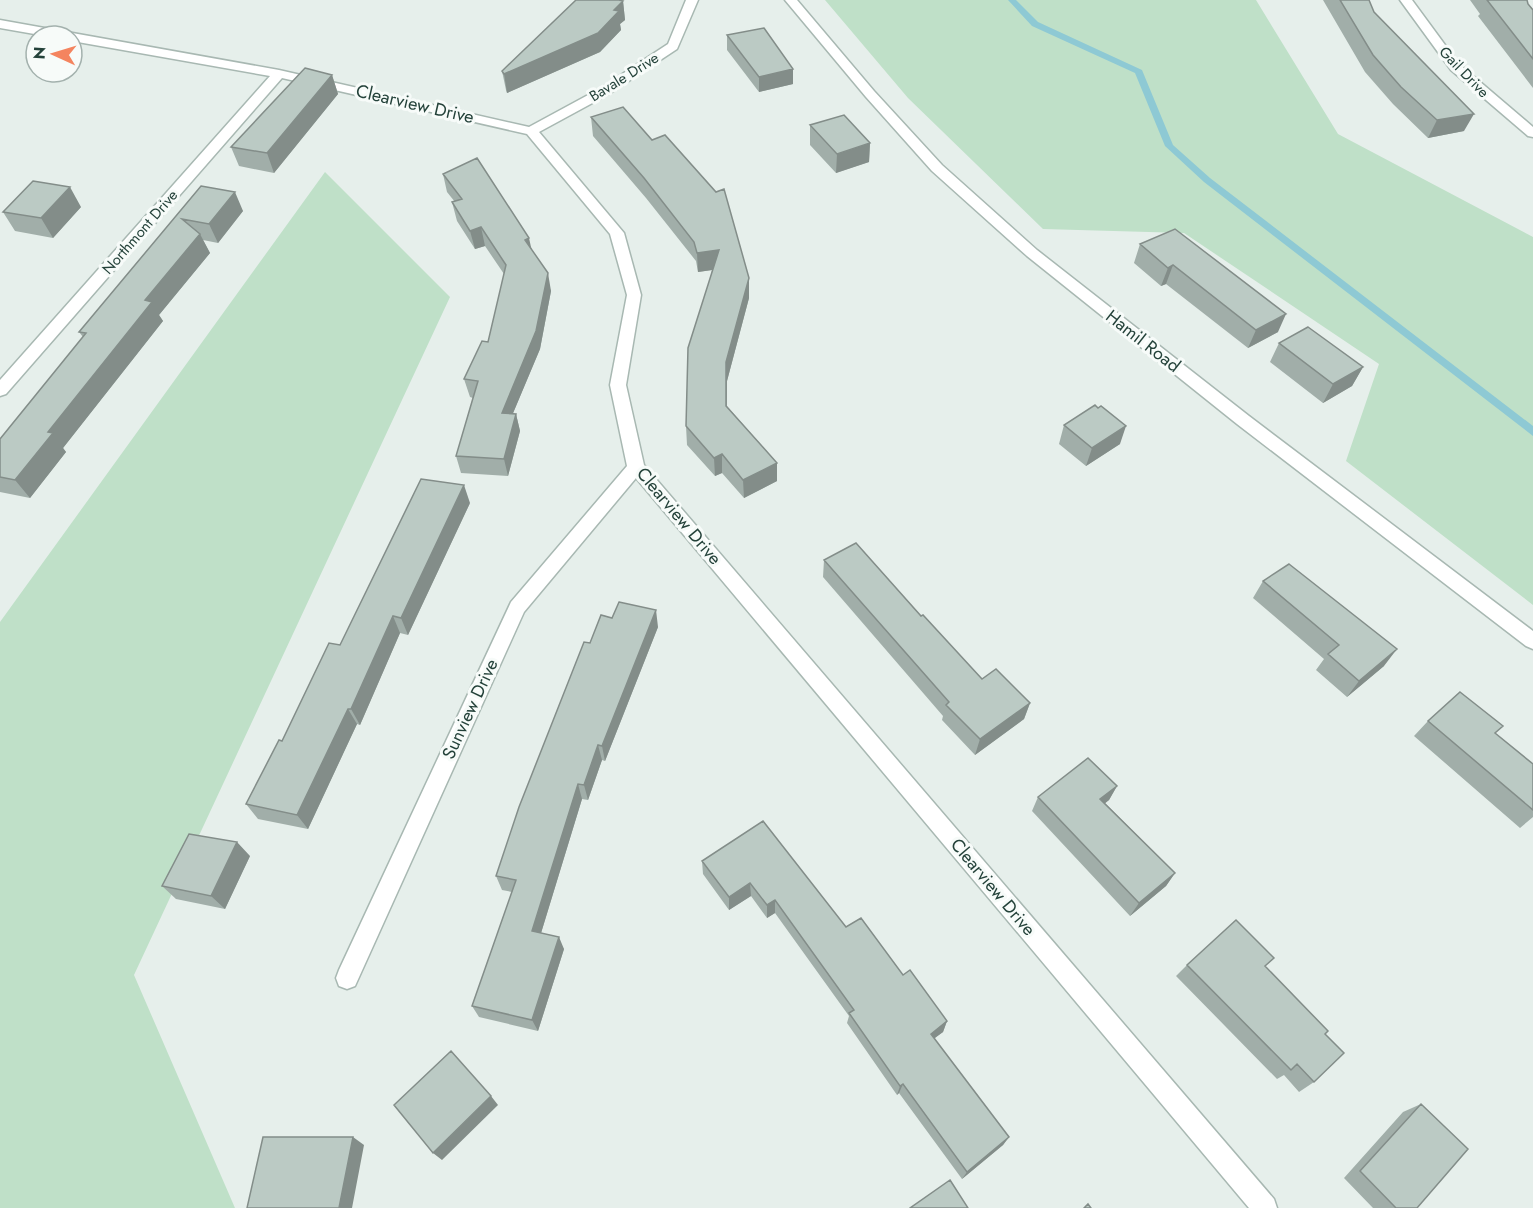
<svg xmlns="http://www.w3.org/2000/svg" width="1533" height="1208" font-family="Jost,sans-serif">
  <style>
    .green { fill: #bfe0c8 }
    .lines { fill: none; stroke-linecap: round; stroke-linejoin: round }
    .stream { fill: #8ec9d4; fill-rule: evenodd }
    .minor-casing { stroke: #a8b8b2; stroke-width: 3 }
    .minor { fill: #fff; fill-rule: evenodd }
    .wall { fill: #a1aea9 }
    .shaded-wall { fill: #838d89 }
    .building { fill: #bbcac4; stroke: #838d89; stroke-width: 1.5 }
    .labels { text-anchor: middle; stroke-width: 6; stroke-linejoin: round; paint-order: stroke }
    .far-street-label { font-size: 15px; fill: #24423a; stroke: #f7fbf9 }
    .street-label { font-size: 18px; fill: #24423a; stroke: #f7fbf9 }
  </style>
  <rect width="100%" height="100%" fill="#e6efeb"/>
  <path class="green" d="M825 0H1256L1338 134 1533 237V605L1346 461 1379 364 1184 233 1043 229 908 98Z
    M325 172 450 297 134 975 235 1208H0V622Z"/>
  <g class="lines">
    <path class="stream" d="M1008 0H1016L1038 22 1142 70 1173 145 1210 178 1533 426V436L1204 182 1165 146 1135 73 1032 26Z"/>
    <defs>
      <path id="minor" d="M686 0H698L677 49 609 94 539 132 624 233 641 295 626 385 644 465 1274 1199 1277 1208H1249L636 478 524 612 355 986 347 989 339 986 336 978 339 970 511 602 627 466 610 385 627 295 610 234 527 134 282 78 6 394 0 396V380L270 76 72 41V36H46L0 28V20L279 70 529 127 601 88 668 44Z
        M785 0H797L874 91 942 165 1037 250 1249 416 1533 631V649L1526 646 1237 424 1027 256 932 171 866 97Z
        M1400 0H1412L1459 64 1533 127V137L1528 136 1451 70Z"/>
    </defs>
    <use href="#minor" class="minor-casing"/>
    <use href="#minor" class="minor"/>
  </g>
  <path class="wall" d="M1323 0H1369L1374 12 1464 131 1428 138 1393 104 1365 72Z
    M1470 0H1527L1528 4 1533 10V88L1478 16 1480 14Z
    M623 1 625 20 620 24 621 30 600 52 507 93 506 90 502 71Z
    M727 35 793 69V84L759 92 727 50Z
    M332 75 338 94 274 173 239 166 231 147Z
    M591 117 749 278V298L727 381V406L777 463V481L744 498 722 473 715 476 687 445 686 426 712 270 698 272 696 261 646 198 593 136Z
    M810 125 870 143 869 162 836 173 810 145Z
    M443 174 531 248 551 291 540 349 513 413 516 414 520 431 508 476 461 473 456 456 473 398 470 397 464 379 488 342 504 274 485 246 475 249 457 221 452 202H455L447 192Z
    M201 186 243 211 218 243 203 240 210 253 159 315 163 321 63 448 66 452 30 498 0 492V439L83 337 79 332Z
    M81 207 53 238 15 231 3 212Z
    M1140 244 1278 332 1248 348 1166 284 1161 286 1134 263Z
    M1279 343 1363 367 1352 386 1323 403 1270 362Z
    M1064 425 1120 444 1086 466 1059 444Z
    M470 503 408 635 400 633 360 725 357 724 308 829 258 819 246 804 282 741 340 645Z
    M824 560 921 616 982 679 1030 703 1024 719 975 755 942 720 943 716 823 577Z
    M1263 581 1384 666 1347 697 1316 670 1324 659 1253 598Z
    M612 618 658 627 605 761 602 760 588 800 582 799 541 933 564 949 538 1031 479 1017 472 1006 512 892 502 890 496 876 590 643Z
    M1428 721 1533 764V817L1520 828 1414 736Z
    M1117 786 1109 800 1105 803 1175 873 1166 886 1130 916 1032 811 1038 797Z
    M250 856 225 909 176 899 162 886Z
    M702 861 846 927 903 975 947 1021 943 1032 934 1038 1009 1137 1003 1145 962 1179 899 1093 897 1095 847 1023 849 1016 775 913 767 918 751 896 729 910 703 874Z
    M1187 965 1265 966 1325 1034 1314 1082 1299 1092 1284 1075 1277 1079 1176 976Z
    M1421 1104 1417 1208H1373L1344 1178 1403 1112Z"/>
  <path class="shaded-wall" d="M623 1 625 20 620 24 621 30 600 52 507 93 504 74 614 10Z
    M793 69V84L759 92V77Z
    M332 75 338 94 274 173 267 153Z
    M1474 114 1464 131 1428 138 1437 120Z
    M870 143 869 162 836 173 837 154Z
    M70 187 81 207 53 238 41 218Z
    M235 192 243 211 218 243 209 224Z
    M481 227 485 246 475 249 470 231Z
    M200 234 210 253 159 315 163 321 63 448 66 452 30 498 15 480 48 432 145 300Z
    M529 238 533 256 525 240Z
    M719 250V269L698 272 697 253Z
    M1173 265 1166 284 1161 286 1168 268Z
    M548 273 551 291 540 349 506 430 502 413Z
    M749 278V298L727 381V424L726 362Z
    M1286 314 1278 332 1248 348 1256 330Z
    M1363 367 1352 386 1323 403 1333 384Z
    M516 414 520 431 508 476 504 459Z
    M1126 426 1120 444 1086 466 1092 448Z
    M722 454V473L715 476 714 458Z
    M777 463V481L744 498 743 480Z
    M464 485 470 503 408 635 401 618Z
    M656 610 658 627 605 761 602 746Z
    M393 616 400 633 360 725 351 709Z
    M1397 649 1384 666 1347 697 1359 681Z
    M1030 703 1024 719 975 755 980 739Z
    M348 709 357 724 308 829 297 815Z
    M598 745 602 760 588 800 584 785Z
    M578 784 582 799 538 943 532 931Z
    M1117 786 1109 800 1093 813 1100 799Z
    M237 842 250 856 225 909 211 896Z
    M1175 873 1166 886 1130 916 1139 903Z
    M750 883 751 896 729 910V897Z
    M775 900V913L767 918V905Z
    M559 937 564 949 538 1031 532 1020Z
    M947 1021 943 1032 927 1044 931 1034Z
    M903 1084 899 1093 897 1095 900 1086Z
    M491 1096 498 1105 442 1160 433 1153Z
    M353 1137 364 1145 352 1208H339Z
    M1009 1137 1003 1145 962 1179 967 1172Z"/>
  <path class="building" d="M576 0H619L623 1 614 10 619 11 598 33 504 74 502 71Z
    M1340 0H1369L1374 12 1474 114 1437 120 1401 87 1373 55Z
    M1487 0H1527L1528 4 1533 10V59Z
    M764 28 793 69 759 77 727 35Z
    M305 68 332 75 267 153 231 147Z
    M623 107 652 140 665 135 716 192 724 189 749 278 726 362V406L777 463 743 480 722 454 714 458 686 426 688 348 719 250 697 253 694 242 644 178 591 117Z
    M844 115 870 143 837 154 810 125Z
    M477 158 529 238 525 240 548 273 536 331 502 413 516 414 504 459 456 456 478 381 464 379 482 341 488 342 506 265 481 227 470 231 452 202 462 199 443 174Z
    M33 181 70 187 41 218 3 212Z
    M201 186 235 192 209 224 182 219 200 234 145 300 152 302 48 432 53 433 15 480 0 477V439L86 333 79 332Z
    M1175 229 1286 314 1256 330 1173 265 1168 268 1140 244Z
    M1308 327 1363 367 1333 384 1279 343Z
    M1095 405 1098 408 1101 406 1126 426 1092 448 1064 425Z
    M421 479 464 485 401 618 393 616 351 709H348L297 815 246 804 279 740 282 741 329 643 340 645Z
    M856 543 921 616 923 615 982 679 996 669 1030 703 980 739 946 705 949 702 824 560Z
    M1289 564 1397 649 1359 681 1328 654 1339 645 1263 581Z
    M619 602 656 610 602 746 598 745 584 785 578 784 532 931 559 937 532 1020 472 1006 516 880 496 876 519 807 584 642 590 643 601 615 612 618Z
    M1460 692 1503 726 1495 733 1533 764V810L1428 721Z
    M1088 758 1117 786 1100 799 1175 873 1139 903 1038 797Z
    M763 821 846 927 861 918 903 975 910 970 947 1021 931 1034 1009 1137 967 1172 903 1084 900 1086 849 1013 854 1010 775 900 767 905 750 883 729 897 702 861Z
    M189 834 237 842 211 896 162 886Z
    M1236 920 1274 958 1265 966 1328 1031 1325 1034 1344 1053 1314 1082 1297 1064 1291 1070 1187 965Z
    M451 1051 491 1096 433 1153 394 1105Z
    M1421 1104 1468 1149 1417 1208H1396L1360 1171Z
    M263 1137H353L339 1208H247Z
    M950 1180 968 1208H910Z
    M1088 1204 1091 1208H1084Z"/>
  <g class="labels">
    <g class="far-street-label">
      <text transform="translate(1464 72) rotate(46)" y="5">Gail Drive</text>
      <text transform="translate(624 77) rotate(-32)" y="5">Bavale Drive</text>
      <text transform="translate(140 232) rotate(-49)" y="5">Northmont Drive</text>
    </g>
    <g class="street-label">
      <text transform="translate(415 104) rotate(13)" y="6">Clearview Drive</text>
      <text transform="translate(1143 341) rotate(38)" y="6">Hamil Road</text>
      <text transform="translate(679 516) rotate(50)" y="6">Clearview Drive</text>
      <text transform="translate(470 709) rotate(-65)" y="6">Sunview Drive</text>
      <text transform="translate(993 887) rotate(50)" y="6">Clearview Drive</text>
    </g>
  </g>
  <g transform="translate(54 54) rotate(274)"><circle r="28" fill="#f7fbf9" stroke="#a3b1ad" stroke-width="1.5"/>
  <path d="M0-4.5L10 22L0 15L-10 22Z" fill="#f4845f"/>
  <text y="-9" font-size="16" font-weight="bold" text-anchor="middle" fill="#24423a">N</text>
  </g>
</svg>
